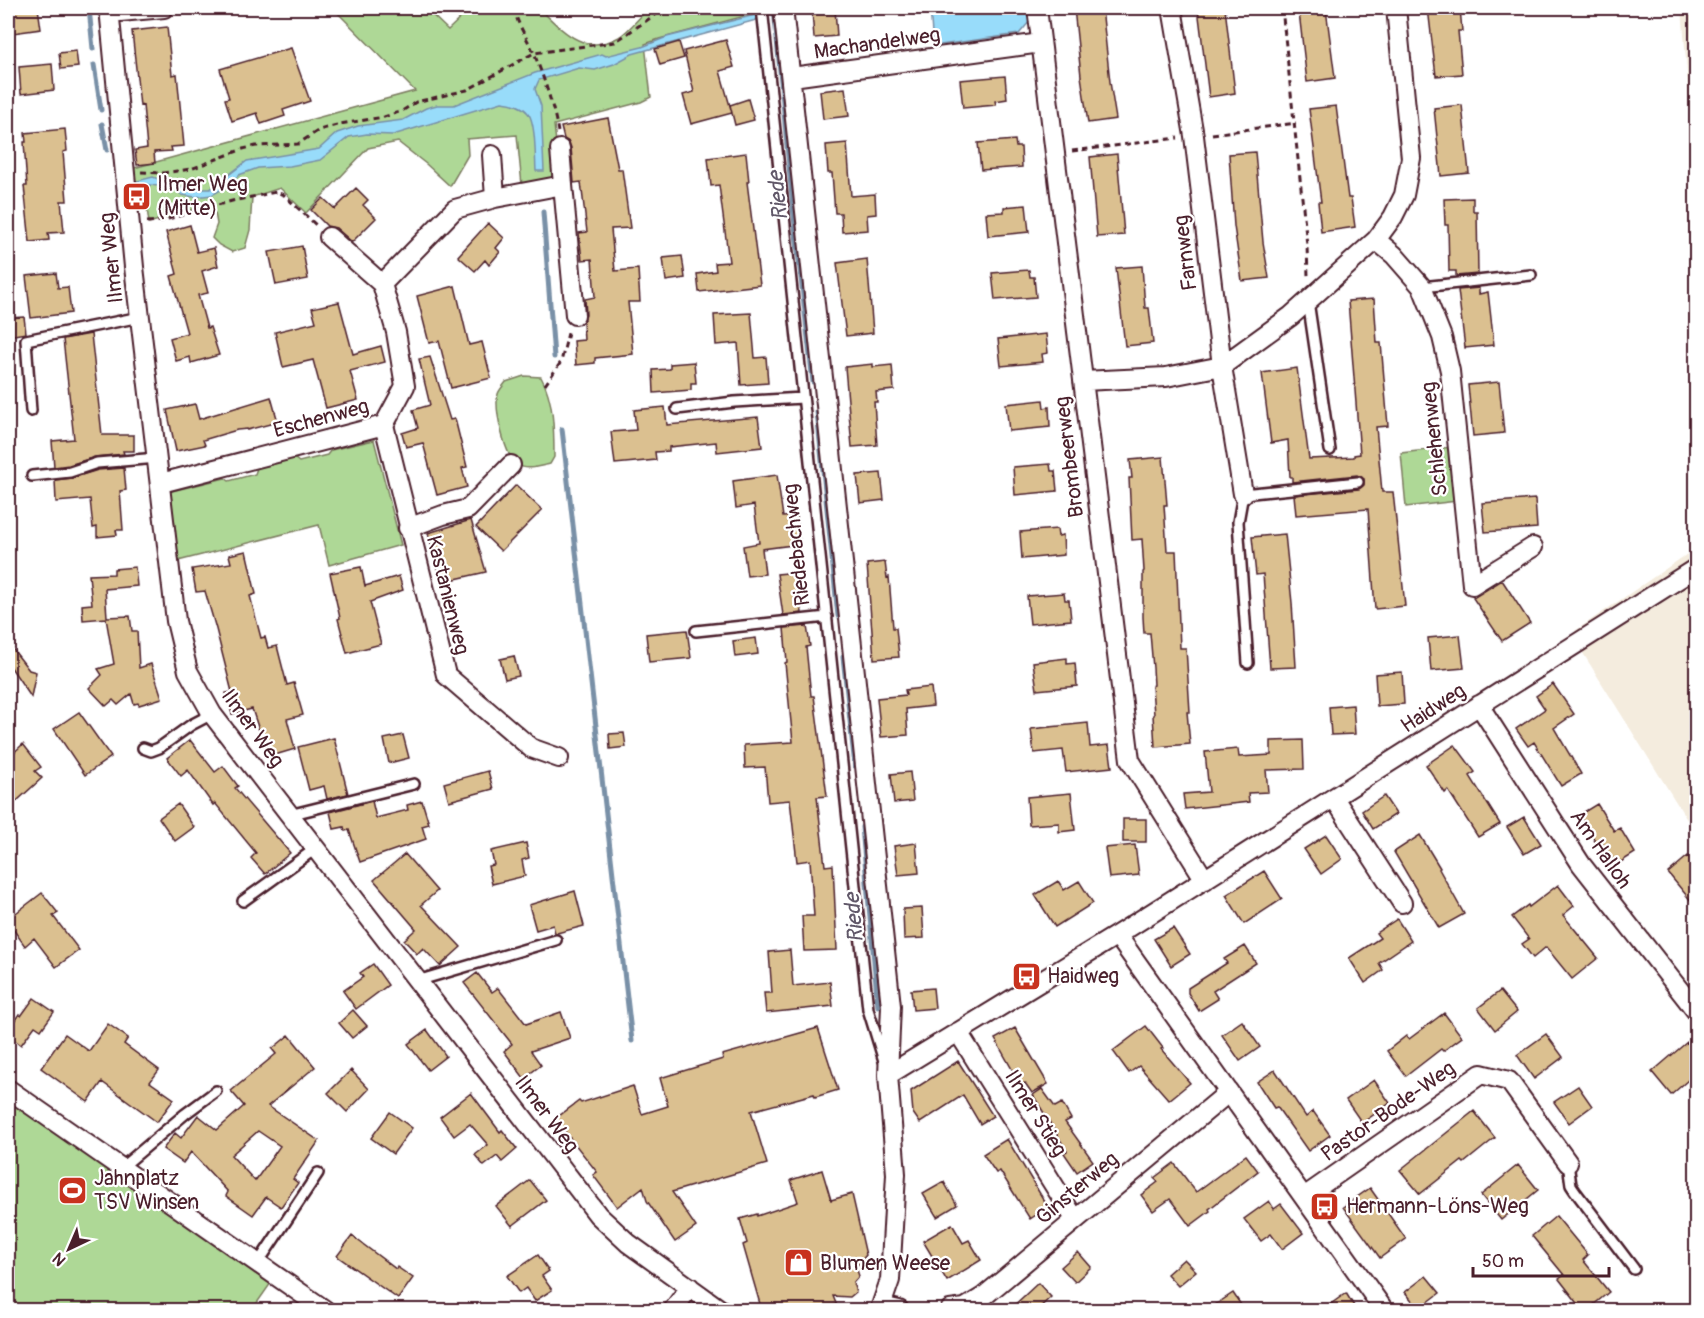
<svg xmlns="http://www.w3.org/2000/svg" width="1704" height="1318" font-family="Pangolin,sans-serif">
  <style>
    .built { fill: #f4ecde }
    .green { fill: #aed896; stroke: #7c7c60; stroke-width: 1.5 }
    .water { fill: #98dcfa; stroke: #7990a7; stroke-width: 1.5 }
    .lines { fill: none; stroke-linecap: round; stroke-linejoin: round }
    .stream { stroke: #7990a7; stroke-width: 5 }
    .building { fill: #dbc090; stroke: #4a1f2b; stroke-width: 1.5; fill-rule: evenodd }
    .service-casing { stroke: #4a1f2b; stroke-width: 14 }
    .minor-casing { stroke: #4a1f2b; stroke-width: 22 }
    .path { stroke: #4a1f2b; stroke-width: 3; stroke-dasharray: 6 4.5; stroke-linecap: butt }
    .service { stroke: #fff; stroke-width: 9 }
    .minor { stroke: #fff; stroke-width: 18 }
    .labels { text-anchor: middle; stroke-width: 4.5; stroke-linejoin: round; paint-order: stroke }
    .street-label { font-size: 21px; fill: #4a1f2b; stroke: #fff }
    .poi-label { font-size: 21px; fill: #4a1f2b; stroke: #fff; text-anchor: start }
    .water-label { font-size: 22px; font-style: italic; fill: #615869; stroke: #fff }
  </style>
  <rect width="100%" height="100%" fill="#fff"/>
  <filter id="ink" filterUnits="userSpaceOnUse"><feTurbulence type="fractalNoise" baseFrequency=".0167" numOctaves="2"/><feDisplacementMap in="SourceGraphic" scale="12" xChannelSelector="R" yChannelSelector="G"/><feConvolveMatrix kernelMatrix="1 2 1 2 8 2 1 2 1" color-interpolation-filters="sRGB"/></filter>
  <g filter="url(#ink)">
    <path class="built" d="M1682 8H1696V193Z
      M1696 548V834L1581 650 1575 631Z"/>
    <path class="green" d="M333 8H425L448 30 471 8H539C562 30 584 57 619 37 630 30 640 16 649 8H756V13L659 39 645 44 651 97 641 102 554 125 558 160 557 182 522 185 517 135 467 139 468 155 450 186 426 164 398 142 368 148 306 213 280 188 252 197 250 230 245 248 232 252 219 245 212 238 217 224 215 213 203 206 149 223 144 186 136 187 134 168 415 91Z
      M524 376 541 377C554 400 554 431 554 457L550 464C541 466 527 471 518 465 505 458 494 409 498 394 499 390 504 385 506 382Z
      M374 440 401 545 329 565 319 525 178 561 168 492 225 478 229 481 255 474 257 468 294 458 299 462 327 455 331 450Z
      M1452 447 1457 501 1406 507 1401 453Z
      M8 1097 271 1283 252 1310H8Z"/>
    <path class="water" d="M930 8H1030V21L1019 34 933 46Z
      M759 14 760 19 632 54 614 64 595 70 579 68 539 80 535 89 541 106 544 171H536C535 158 536 123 528 113 522 105 512 103 502 102L393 135 367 134 349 137 320 160 290 166 258 168 239 175 228 186 212 195 195 197 182 195 174 188 150 185 137 187V181L153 177 186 189H210L247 161 319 149 337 133 358 126 403 120 426 108 437 105H454L535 73 602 54 606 56 642 47 667 37Z"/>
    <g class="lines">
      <path class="stream" d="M89 8 93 49
        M774 8 793 207 813 382
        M94 65 101 110
        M102 124 107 150
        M543 212 554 357
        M817 412 838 616
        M562 429 632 1041
        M843 657 855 766
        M862 827 878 1006"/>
    </g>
    <path class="building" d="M10 8H38L41 29 13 33Z
      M1074 8H1102L1110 82 1116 119 1088 123 1081 76Z
      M1198 8H1225L1235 93 1209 97Z
      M1428 8H1460L1462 31H1458L1462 74 1436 76Z
      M835 9 837 36 814 38 812 11Z
      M1326 9 1335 78 1307 82 1299 12Z
      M167 27 172 75 177 74 184 146 171 147 172 151 154 152 155 163 137 165 135 150 147 148 143 105 140 106 132 31Z
      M726 40 734 67 720 71 732 113 691 124 683 95 694 92 684 51Z
      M679 42 684 58 660 65 655 49Z
      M291 48 310 101 283 110 285 116 261 124 257 113 232 121 225 99 229 98 220 69Z
      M76 51 78 67 61 69 59 53Z
      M52 64 54 90 21 94 19 67Z
      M1005 76 1007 99 995 101 996 105 963 108 960 80Z
      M845 88 849 116 823 119 820 91Z
      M748 99 754 120 735 125 730 105Z
      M1462 105 1469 173 1441 176 1434 108Z
      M1336 106 1348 198H1351L1355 227 1321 232 1318 202H1321L1309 109Z
      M608 118 618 169H622L630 228 611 229 615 271 638 269 640 302H628L633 354 595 358V363L576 365 574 341 584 340 583 323 586 315 585 299 595 297 592 259 582 260 579 233 587 232 581 182 574 183 571 148 569 142 564 139 561 127Z
      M65 129 67 151 63 152 67 201H61L64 232 48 233 49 240 30 242 24 186H27L24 142H26L25 133Z
      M1015 140 1016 147H1021L1022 167 981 170 978 143Z
      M847 143 851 196 875 194 876 214 867 215 868 230 842 232 841 213H835L832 173H828L826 145Z
      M1255 152 1263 242 1269 278 1242 281 1234 226 1229 154Z
      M746 153 749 182H747L760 285 699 292 697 274 716 271 715 263 729 262 719 185 711 186 708 158Z
      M1117 154 1124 235 1097 237 1090 157Z
      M356 188 368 200 363 205 376 218 352 242 336 228 327 226 311 210 323 198 335 209Z
      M1473 198V211H1477L1478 274 1456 276V271H1449L1448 225H1445L1444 199Z
      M1026 205 1029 232 988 236 986 213 1004 212V207Z
      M488 223 504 238 496 248 500 252 489 265 485 260 475 271 458 256Z
      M190 225 197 252 214 248 218 266 202 271 208 293 198 295 207 328 210 327 219 355 191 363 190 357 176 361 170 338 187 333 171 276 177 274 166 232Z
      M302 246 308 279 276 285 269 252Z
      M682 256 685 278 666 281 663 258Z
      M867 259 873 333 846 336 837 263Z
      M1142 266 1145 308H1149L1153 343 1125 346 1116 268Z
      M1029 270 1030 277H1034L1036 297 995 300 992 273Z
      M56 273 58 288 68 287 71 313 31 318 26 276Z
      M455 286 469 345 482 342 491 378 451 388 439 341 429 343 417 296Z
      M1479 288V294L1488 292 1494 345 1465 348 1458 290Z
      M1374 299 1377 343H1381L1388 426 1376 427 1382 492H1393L1405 606 1375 609 1368 509 1296 515 1294 495 1359 489 1364 485V479L1357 475 1292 482V477H1290L1288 440 1271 443 1262 373 1297 368 1309 459 1354 457V455L1360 454 1348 301Z
      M339 302 353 354 381 346 385 362 350 371 358 400 326 408 313 360 283 367 275 332 316 322 312 308Z
      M751 313 755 358 766 357 768 383 741 385 738 343 716 345 714 315Z
      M24 317 26 333 8 336V318Z
      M91 334 102 435H134V451H123L124 454 95 457 69 465 54 467 52 441 74 439 63 339Z
      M1046 334 1048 353 1042 354 1043 362 1001 366 998 339Z
      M430 357 450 420 455 419 467 467 462 468 467 487 437 495 423 443 406 447 402 433 418 428 413 410 430 405 419 359Z
      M694 362 696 383H691V390L654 393 653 370 670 369V364Z
      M873 364V367L892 365 894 390 876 392 877 402H874L877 445 852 447 845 367Z
      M1499 382 1504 433 1473 436 1468 385Z
      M271 397 278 422 247 430V429L237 430 203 440 205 445 176 451 167 410 195 404 199 419Z
      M1043 400 1044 408 1049 407 1050 427 1009 431 1006 404Z
      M665 407 667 425 758 417 762 447 717 452 716 442 669 447V451L655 452 656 460 615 464 611 432 636 430 634 410Z
      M1163 457 1167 505H1164L1167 551H1176L1180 648H1186L1190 712H1187L1190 744 1155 747 1153 715H1154L1152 686 1154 685 1153 668 1150 633H1144L1143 617V572L1144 571 1142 539 1132 540 1129 478H1132L1130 460Z
      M1050 464 1051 471H1055L1057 491 1015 495 1013 467Z
      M124 468 126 490 120 491 123 530H116L117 535 97 537V527L93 528 90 499 56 502 55 480 72 478 98 470Z
      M881 473 884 500 860 503 857 475Z
      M777 475 783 517 797 516 800 544 762 549 765 574 747 576 743 546 759 543 754 505 736 508 733 481Z
      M516 485 542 510 501 551 476 527Z
      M1535 499 1537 528 1485 532 1482 503Z
      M471 520 486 572 442 582 428 533Z
      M1057 529 1058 536 1063 535 1064 555 1022 559 1020 532Z
      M1285 534 1292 603 1296 667 1270 668 1263 574 1256 575 1252 537Z
      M246 551 256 594 250 596 261 638 265 637 268 648 277 646 287 685 294 683 303 715 287 719 295 749 268 757 252 709 232 714 226 693 232 692 216 629 205 591 196 592 192 569 231 563 229 555Z
      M885 562 887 578 889 577 893 628H896L899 657 874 659 867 564Z
      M135 567 137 586 105 589 107 617 130 616 132 631H137L139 668 151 664 162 698 139 705 138 703 134 704 131 694 118 705 113 700 106 706 89 688 102 675 98 669 114 664 106 618 83 620 82 605 92 604 89 575 114 574V569Z
      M361 567 365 586 399 576 403 590 370 602 381 644 347 653 338 619 340 618 330 573Z
      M798 572 802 613 783 615 777 574Z
      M1502 580 1530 623 1502 641 1473 598Z
      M1064 593 1065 600H1069L1071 620 1030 624 1027 596Z
      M807 626 810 646 806 647 811 696H814L827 796 817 797 825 866 833 865 837 950 804 951 802 916H814L810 860 797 862 790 800 768 802 765 767 745 768 744 745 793 742 785 663 787 662 784 628Z
      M687 630 691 658 649 662 646 634Z
      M1460 635 1464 668 1431 671 1428 638Z
      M756 638 758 654 735 657 733 641Z
      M8 643 29 670 36 672 31 697 8 663Z
      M514 656 519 676 505 679 500 659Z
      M1067 658V664L1075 663 1077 686 1037 690 1033 662Z
      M1402 672 1404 704 1377 706 1375 674Z
      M1553 684 1574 714 1554 728 1581 774 1561 786 1534 742 1528 746 1516 729 1545 709 1536 696Z
      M931 687 933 706 906 709 908 735 881 737 877 698 906 695 905 690Z
      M1353 705 1355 734 1331 735 1329 707Z
      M79 712 111 757 85 775 54 729Z
      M1088 723 1090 747 1109 745 1112 767 1066 772 1063 750 1034 753 1031 729Z
      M624 733 626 747 610 749 609 734Z
      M403 735 409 758 389 763 384 739Z
      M334 738 348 794 327 799 324 786 309 790 298 747Z
      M190 740 215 772 223 766 238 786 235 788 290 853 265 874 251 858 256 853 215 803 213 805 188 770 181 776 167 758Z
      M1303 740 1304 769 1266 770 1268 792 1248 793 1249 802 1185 809 1183 794 1209 792 1205 752 1238 749 1239 757 1271 755V741Z
      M23 744 41 767 35 771 42 778 8 809V758Z
      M1455 745 1475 772 1470 776 1500 824 1478 837 1448 790 1445 793 1426 765Z
      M488 771 493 789 449 801 444 783Z
      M910 772 913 801 894 803 891 774Z
      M1071 793 1075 830 1059 832V823L1029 825 1027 797Z
      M1384 796 1396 814 1373 829 1362 811Z
      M372 801 376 818 408 810 407 805 422 801 429 824 422 826 426 839 360 862 349 830 345 831 344 827 334 829 330 812Z
      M178 804 194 827 175 841 159 818Z
      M1597 804 1614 831 1620 828 1635 853 1616 865 1600 840 1596 843 1579 815Z
      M1524 817 1541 844 1524 854 1507 827Z
      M1123 819H1146V842H1123Z
      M1326 835 1342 859 1321 874 1304 849Z
      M1420 835 1440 868 1439 869 1464 914 1439 928 1394 852Z
      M526 843 529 858 522 860 525 876 492 884 488 866 494 865 491 851Z
      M916 843 919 873 898 875 894 846Z
      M1135 845 1139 875 1109 878 1105 848Z
      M405 854 437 891 421 905 461 947 440 966 423 948 417 954 404 940 416 929 374 880Z
      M1688 856 1696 866V907L1668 873Z
      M1264 871 1282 899 1244 924 1226 895Z
      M1058 881 1064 890 1079 881 1093 903 1055 927 1035 895Z
      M1558 885 1574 906 1563 915 1598 958 1572 979 1546 947 1533 958 1522 944 1529 939 1512 917 1528 905 1529 907Z
      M575 891 584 926 557 933H555L553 925 536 930 529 905Z
      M42 893 58 913 53 916 79 950 56 967 34 938 25 946 8 922V919Z
      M922 908 924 938 904 939 903 909Z
      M1397 919 1411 941 1379 963 1383 970 1365 983 1349 958 1380 938 1376 933Z
      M1173 928 1190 954 1171 966 1154 939Z
      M1245 946 1256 963 1213 991 1218 999 1199 1011 1188 993V988L1227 963 1224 959Z
      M790 950 793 986 830 982 833 1006 766 1013 764 993H772L769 952Z
      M373 964 388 985 356 1009 343 991 363 977 360 973Z
      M477 973 492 992 498 988 526 1024 561 1012 570 1038 531 1051 541 1065 524 1078 504 1051 512 1044 464 983Z
      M933 988 935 1008 913 1010 911 990Z
      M1500 991 1517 1012 1495 1030 1478 1008Z
      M34 998 54 1012 41 1030 35 1026 21 1045 8 1035V1030L19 1014 21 1016Z
      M353 1010 367 1026 352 1038 339 1023Z
      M1444 1013 1462 1037 1443 1051 1441 1049 1406 1076 1387 1051 1406 1036 1409 1039Z
      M1242 1021 1260 1047 1240 1061 1222 1035Z
      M108 1024 128 1038 124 1044 159 1070 150 1082 174 1099 157 1122 102 1082 88 1102 41 1068 65 1034 89 1051Z
      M1146 1026 1163 1048 1161 1049 1190 1083 1169 1100 1139 1066 1129 1073 1113 1051Z
      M818 1028 838 1090 815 1097 814 1094 751 1111 767 1164 672 1192 696 1227 675 1242 647 1201 643 1187 617 1207 593 1175 597 1172 555 1119 579 1101 581 1103 633 1086 642 1114 668 1106 660 1078 723 1059 722 1055Z
      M1015 1028 1048 1084 1032 1093 1025 1083 1021 1085 995 1039Z
      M427 1030 446 1056 428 1070 408 1044Z
      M1546 1034 1563 1057 1534 1079 1517 1055Z
      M289 1035 315 1067 268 1106 319 1141 293 1179 298 1183 281 1207 266 1197 253 1215 226 1196 228 1192 191 1152 183 1163 163 1149 175 1133 181 1138 198 1115 217 1130 244 1106 231 1091 276 1054 272 1049ZM258 1131 280 1146 255 1181 231 1155Z
      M1687 1042 1696 1054V1073L1671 1095 1652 1072Z
      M958 1061 993 1116 980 1124 963 1095 920 1123 913 1113 911 1091Z
      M351 1070 369 1089 347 1112 328 1093Z
      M1275 1070 1306 1117 1313 1111 1330 1135 1308 1151 1277 1107 1274 1108 1257 1082Z
      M1374 1080 1390 1103 1362 1123 1346 1100Z
      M1578 1086 1592 1106 1569 1123 1554 1102Z
      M1042 1089 1055 1107 1062 1103 1071 1119 1065 1122 1093 1161 1077 1172 1064 1153 1067 1151 1033 1095Z
      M471 1093 500 1132 502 1130 517 1149 502 1162 497 1156 484 1166 475 1155 488 1145 470 1124 454 1136 440 1117Z
      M1474 1111 1495 1138 1464 1163 1462 1161 1420 1194 1400 1170Z
      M390 1112 412 1128 393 1154 371 1138Z
      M1007 1139 1048 1207 1030 1219 1000 1171 996 1173 983 1154Z
      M1246 1155 1258 1171 1209 1209 1210 1211 1190 1226 1170 1199 1153 1211 1141 1195 1158 1182 1154 1178 1174 1163 1196 1192Z
      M1518 1165 1538 1190 1501 1220 1481 1195Z
      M822 1170 831 1200 852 1194 866 1255 856 1267 859 1276 853 1283 856 1292 850 1297 833 1296 839 1311H762L743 1245 747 1243 740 1219 757 1214V1216L798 1202 791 1180Z
      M530 1180 546 1200 512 1226 496 1206Z
      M944 1182 957 1205 937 1217 923 1194Z
      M1370 1188 1406 1239 1380 1258 1343 1207Z
      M1269 1201 1274 1209 1281 1204 1303 1233 1282 1249 1271 1234 1261 1241 1244 1219Z
      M1556 1216 1588 1255 1583 1260 1609 1292 1586 1311H1584L1559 1279 1564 1275 1532 1236Z
      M952 1224 963 1243 969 1240 981 1260 947 1281 923 1241Z
      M352 1236 396 1269 397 1267 413 1278 398 1299 337 1256Z
      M1078 1252 1091 1267 1075 1282 1061 1267Z
      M538 1255 549 1271 542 1276 552 1290 535 1301 526 1288 519 1293 507 1276Z
      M1184 1259 1196 1271 1178 1286 1167 1274Z
      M1426 1276 1440 1293 1419 1309 1405 1292Z
      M1038 1283 1051 1297 1036 1311H1008Z
      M1233 1293 1245 1311H1206Z
      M1346 1293 1357 1311H1321Z"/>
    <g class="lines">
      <defs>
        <path id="service" d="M762 8 868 1009 884 1061
          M1422 287 1531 275
          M1308 301 1330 450
          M677 409 734 402 803 398
          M31 411 26 340 140 317
          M32 476 70 472 97 463 158 458
          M696 631 827 617
          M1248 663 1238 522 1243 494 1358 482
          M143 748 151 751 159 748 191 725 212 714
          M289 815 414 784
          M243 901 315 849
          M417 981 556 940
          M1568 1163 1571 1185 1575 1191 1634 1269
          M121 1168 185 1114 216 1091
          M258 1263 318 1173"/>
        <path id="minor" d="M109 8 134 267 176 621 188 671 212 714 598 1215 628 1243 721 1310
          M783 8 891 1006 888 1075 896 1174 890 1280 881 1306
          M1037 8 1130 760 1205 880
          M1172 8 1194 136 1222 366 1243 494
          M109 13 164 8
          M792 77 1041 43
          M560 149 563 185
          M495 198 563 185 575 315
          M1376 240 1394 255 1422 287 1442 337 1450 371 1472 585 1533 547
          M382 284 455 209 495 198 492 155
          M1083 381 1166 377 1222 366 1291 316 1376 240 1393 217 1404 195 1411 158 1396 8
          M384 425 446 675 531 748 559 758
          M161 483 384 425 405 386 396 332 382 284 329 237
          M408 528 443 515 468 509 511 465
          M1479 705 1581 864 1696 1011
          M1334 798 1402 903
          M1117 935 1384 1310
          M958 1032 1075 1219
          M888 1075 1117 935 1696 568
          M8 1089 325 1310
          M1304 1197 1481 1074 1509 1081 1568 1163
          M881 1306 899 1310
          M673 1310 690 1287
          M950 1310 965 1308 983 1297 1229 1092"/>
      </defs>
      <use href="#service" class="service-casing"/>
      <use href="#minor" class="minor-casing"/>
      <path class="path" d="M514 8C517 24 526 36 533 51 543 75 554 107 558 132
        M1282 8 1307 245 1308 277
        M1212 134 1296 123
        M1072 151 1178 138
        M141 172 163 173 191 169 243 149 256 146 298 144 319 130 340 124 384 117 402 111 416 102 467 90 534 53 615 42 665 8
        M147 222 161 221 232 201 276 192 284 195 317 226
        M545 385 561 362 569 329"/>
      <use href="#service" class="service"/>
      <use href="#minor" class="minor"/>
    </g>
  </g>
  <defs>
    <symbol id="bus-square" viewBox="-11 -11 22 22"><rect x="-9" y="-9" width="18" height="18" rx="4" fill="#c8321e" stroke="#fff"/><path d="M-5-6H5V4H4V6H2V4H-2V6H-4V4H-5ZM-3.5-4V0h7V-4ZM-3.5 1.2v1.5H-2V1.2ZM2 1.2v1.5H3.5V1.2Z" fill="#fff"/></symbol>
    <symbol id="stadium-square" viewBox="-11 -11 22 22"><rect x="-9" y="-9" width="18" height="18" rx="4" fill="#c8321e" stroke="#fff"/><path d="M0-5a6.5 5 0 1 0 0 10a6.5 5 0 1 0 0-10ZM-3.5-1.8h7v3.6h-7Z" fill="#fff"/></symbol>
    <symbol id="shop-square" viewBox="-11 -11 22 22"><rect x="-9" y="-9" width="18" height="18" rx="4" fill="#c8321e" stroke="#fff"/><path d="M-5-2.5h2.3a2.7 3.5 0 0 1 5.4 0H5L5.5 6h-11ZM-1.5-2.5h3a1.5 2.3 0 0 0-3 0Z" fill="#fff"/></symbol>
  </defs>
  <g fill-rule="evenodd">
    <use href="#bus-square" x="120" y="180" width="33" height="33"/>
    <use href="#bus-square" x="1010" y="960" width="33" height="33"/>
    <use href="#stadium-square" x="56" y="1174" width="33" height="33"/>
    <use href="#bus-square" x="1308" y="1190" width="33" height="33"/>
    <use href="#shop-square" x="782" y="1246" width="33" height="33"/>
  </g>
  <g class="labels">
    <g class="street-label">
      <text transform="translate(877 43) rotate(-8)" y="7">Machandelweg</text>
      <text transform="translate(1185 253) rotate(-97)" y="7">Farnweg</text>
      <text transform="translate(111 258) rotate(-96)" y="7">Ilmer Weg</text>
      <text transform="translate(321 418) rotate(-15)" y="7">Eschenweg</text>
      <text transform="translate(1434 439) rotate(-96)" y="7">Schlehenweg</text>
      <text transform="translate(1069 457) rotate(-97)" y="7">Brombeerweg</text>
      <text transform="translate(796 545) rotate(-96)" y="7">Riedebachweg</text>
      <text transform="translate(448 595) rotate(76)" y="7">Kastanienweg</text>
      <text transform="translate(1433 708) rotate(-33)" y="7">Haidweg</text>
      <text transform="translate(253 728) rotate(54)" y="7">Ilmer Weg</text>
      <text transform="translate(1601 849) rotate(55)" y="7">Am Halloh</text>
      <text transform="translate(1388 1111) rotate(-35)" y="7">Pastor-Bode-Weg</text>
      <text transform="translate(1036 1113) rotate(58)" y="7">Ilmer Stieg</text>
      <text transform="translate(547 1114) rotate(53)" y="7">Ilmer Weg</text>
      <text transform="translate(1077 1188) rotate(-40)" y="7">Ginsterweg</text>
    </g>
    <g class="poi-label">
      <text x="157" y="191">Ilmer Weg<tspan x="157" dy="24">(Mitte)</tspan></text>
      <text x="1047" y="983">Haidweg</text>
      <text x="94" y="1185">Jahnplatz<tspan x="94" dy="24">TSV Winsen</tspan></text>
      <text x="1346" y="1213">Hermann-Löns-Weg</text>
      <text x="820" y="1270">Blumen Weese</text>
    </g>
    <g class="water-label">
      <text transform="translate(777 196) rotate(-96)" y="8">Riede</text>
      <text transform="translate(853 918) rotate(-95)" y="8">Riede</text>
    </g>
  </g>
  <rect width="1704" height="1318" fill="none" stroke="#fff" stroke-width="30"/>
  <rect x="15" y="15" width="1674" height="1288" fill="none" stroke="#4a1f2b" stroke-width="2" filter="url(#ink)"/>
  <g transform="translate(69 1249) rotate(224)" stroke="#ffffff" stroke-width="4.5" paint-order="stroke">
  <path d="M0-4.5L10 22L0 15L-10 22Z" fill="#4a1f2b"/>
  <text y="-9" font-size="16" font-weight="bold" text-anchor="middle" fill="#4a1f2b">N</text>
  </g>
  <path d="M1473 1267v9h136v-9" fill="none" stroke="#4a1f2b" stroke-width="3"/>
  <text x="1482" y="1267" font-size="18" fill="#4a1f2b" stroke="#ffffff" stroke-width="4.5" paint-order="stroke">50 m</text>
</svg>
